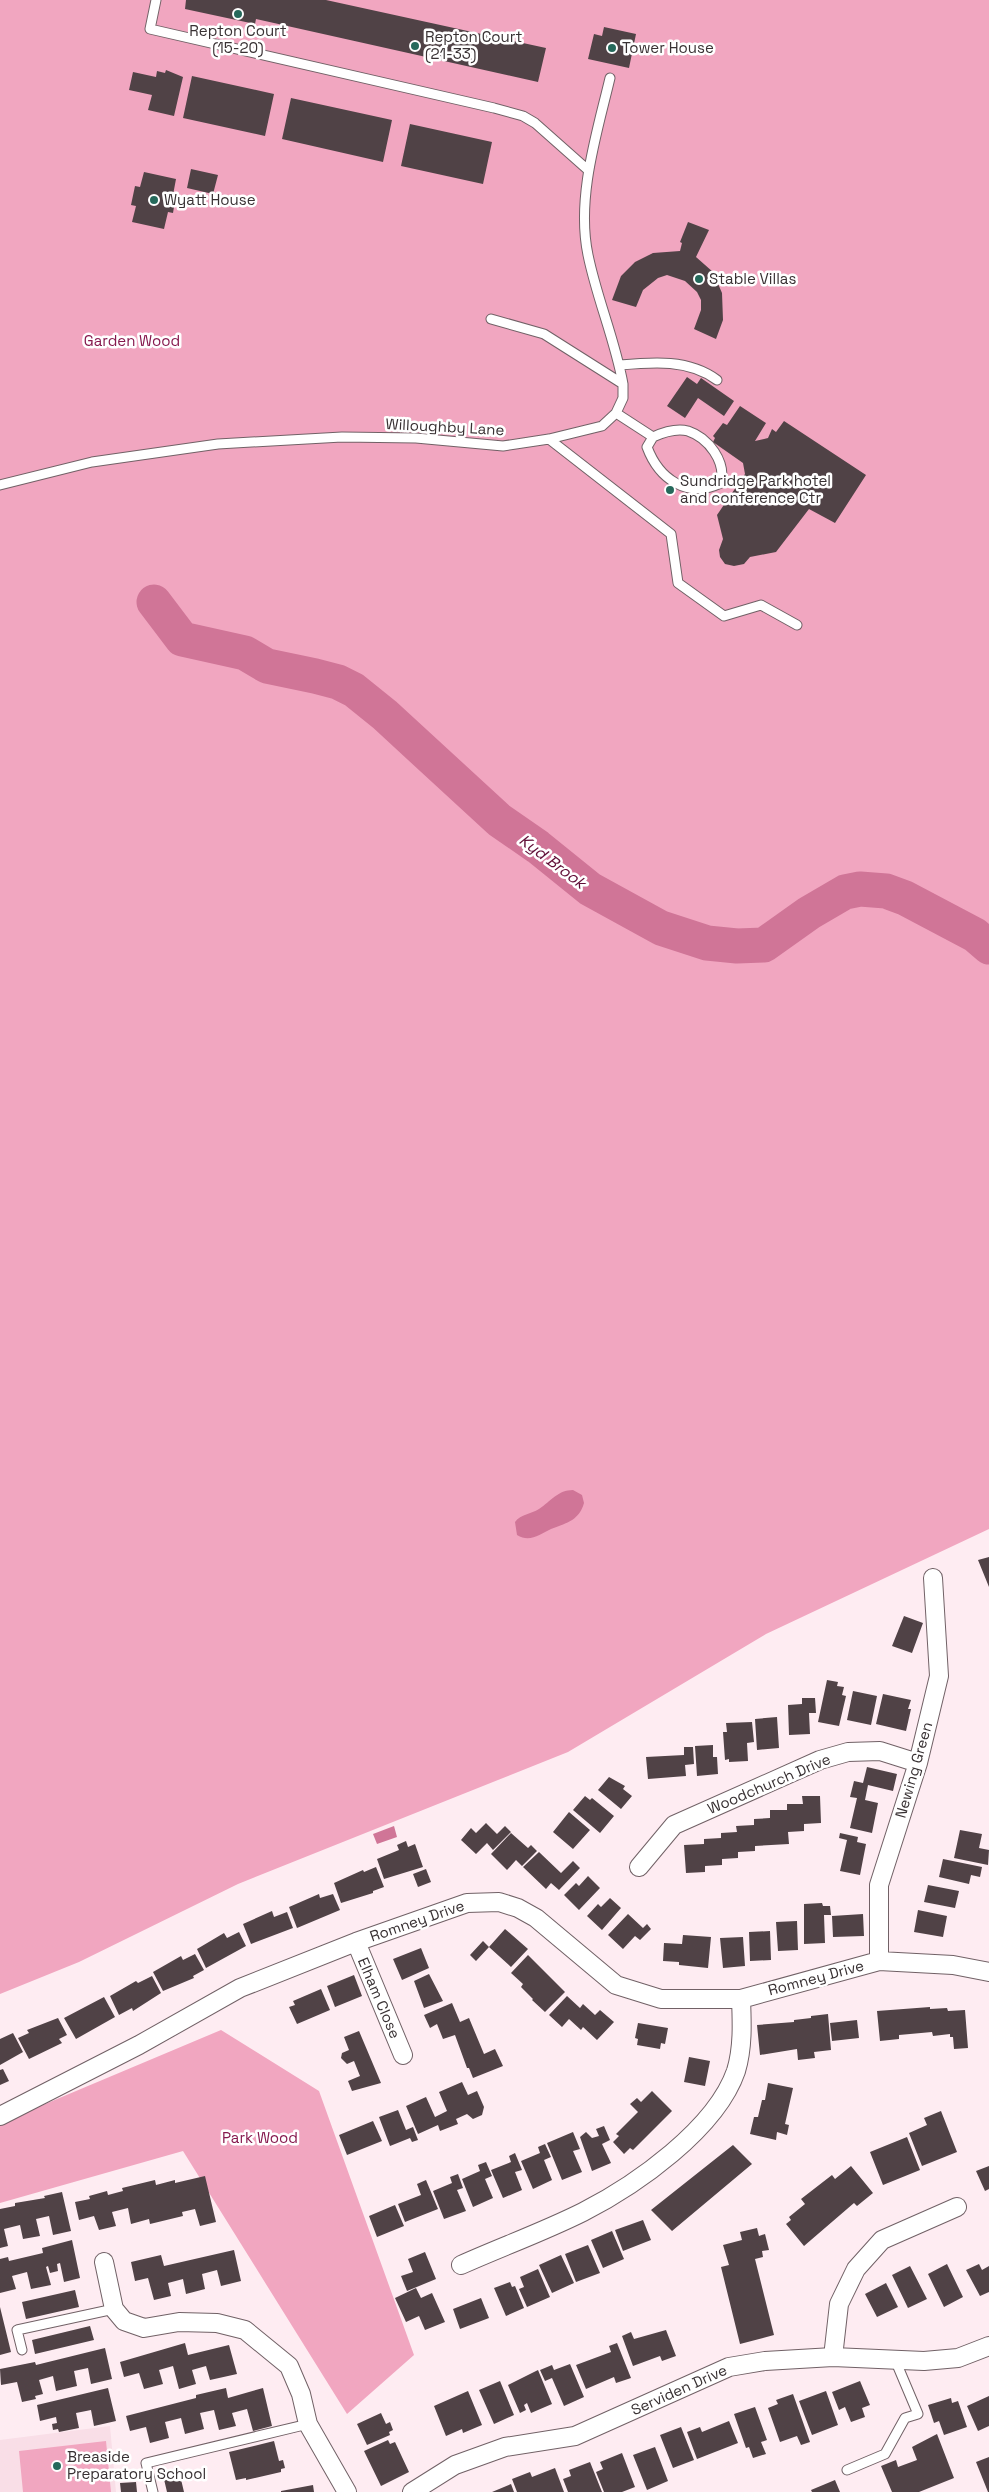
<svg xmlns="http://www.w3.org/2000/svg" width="989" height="2492" font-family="'Space Grotesk',sans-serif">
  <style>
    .built { fill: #f9dee7 }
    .green { fill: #f1a6c0 }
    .water { fill: #d07597 }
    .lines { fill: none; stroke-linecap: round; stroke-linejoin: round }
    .river { stroke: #d07597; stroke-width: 35 }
    .building { fill: #504246 }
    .service-casing { stroke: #716166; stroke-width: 11 }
    .minor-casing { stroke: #716166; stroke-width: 20 }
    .service { stroke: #fff; stroke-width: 9 }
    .minor { stroke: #fff; stroke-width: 18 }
    .poi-dot { fill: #25695b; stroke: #fff; stroke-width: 2 }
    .labels { text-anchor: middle; stroke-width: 5; stroke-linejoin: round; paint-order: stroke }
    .poi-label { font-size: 15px; fill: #383133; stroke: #fff; text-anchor: start }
    .park-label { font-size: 15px; fill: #86194e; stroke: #fff }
    .street-label { font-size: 15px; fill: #383133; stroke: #fff }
    .water-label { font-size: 16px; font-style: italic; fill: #600d36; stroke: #fff }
  </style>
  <rect width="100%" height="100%" fill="#feecf2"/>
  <path class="built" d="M110 2426 116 2492H0V2440Z"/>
  <path class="green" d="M0 0H989V1529L766 1634 568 1752 238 1884 79 1962 0 1994Z
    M221 2030 319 2091 414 2355 347 2414 183 2151 0 2203V2123Z
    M106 2441 111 2492H23L19 2451Z"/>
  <path class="water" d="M573 1490 582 1495 584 1503C579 1521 566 1523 551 1529 540 1534 530 1543 517 1535L515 1522C521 1514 531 1514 539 1509 551 1501 558 1490 573 1490Z
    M394 1826 397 1837 377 1844 373 1834Z"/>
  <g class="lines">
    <path class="river" d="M154 602 182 639 245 653 267 666 315 676 338 682 354 690 385 715 499 820 538 847 590 889 661 928 707 943 737 946 764 945 809 913 845 892 860 889 886 891 905 898 975 935 989 947"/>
  </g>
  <path class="building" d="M186 0H326L546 48 538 82 265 21 256 19 255 24 185 9Z
    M604 27 636 34 629 68 588 59 594 34 602 36Z
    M166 70 183 77 174 116 148 110 152 95 129 90 133 72 156 77 157 71 165 73Z
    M192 76 274 94 265 136 183 118Z
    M291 98 392 120 383 162 282 139Z
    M410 124 492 142 483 184 401 166Z
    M191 169 218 175 213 194 187 188Z
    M144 172 176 179 173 195H176L173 213 168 212 164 229 132 222 136 206 131 205 135 186 140 187Z
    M688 222 709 230 696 257 713 272 722 293 723 320 716 339 694 329 701 310V300L697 292 685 281 667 275 658 278 643 290 636 307 612 300 621 276 635 262 653 253 680 251 682 243 680 242Z
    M687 377 697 384 701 378 734 401 724 416 698 398 685 418 667 406Z
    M740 406 766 423 755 441 768 438 772 429 776 432 784 421 866 475 835 523 809 509 776 552 750 557 744 564 734 566 725 564 720 557 719 550 723 539 717 515 745 474 743 463 713 442 715 438 713 436 723 423 727 425Z
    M989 1557V1587L978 1560Z
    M904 1616 923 1623 912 1653 892 1646Z
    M827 1680 838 1682 837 1686 844 1687 842 1695 846 1696 839 1726 818 1722Z
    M853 1691 877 1696 871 1725 847 1720Z
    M883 1694 911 1700 908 1709H911L906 1731 876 1724Z
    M802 1698H815L816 1713H809L810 1734 789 1735 788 1705 802 1704Z
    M777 1717 779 1748 757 1750 755 1719Z
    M752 1722 754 1742 747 1743 748 1761 729 1762V1759L725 1760 723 1732H727L726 1723Z
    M713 1745V1757H717L718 1774 697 1776 695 1746Z
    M684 1747H693L694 1764 685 1765 686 1776 648 1779 646 1757 684 1755Z
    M867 1767 897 1774 893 1791 868 1785 865 1800 878 1803 872 1833 850 1828 857 1798 850 1797 854 1781 863 1783Z
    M609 1777 625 1786 623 1789 632 1796 621 1809 598 1790Z
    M585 1796 590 1800 592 1798 614 1816 600 1833 573 1810Z
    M802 1796H820L821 1823 804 1824V1831L788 1832 789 1844 755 1846V1851L738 1852V1858L722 1859V1865L705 1866V1872L686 1873 684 1845 704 1844V1839L721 1838V1833L737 1832 736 1826 754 1825V1819L770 1818V1810H787V1804H803Z
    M569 1812 590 1830 573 1849 553 1832Z
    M486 1823 497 1834 505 1826 511 1832 493 1850 487 1843 476 1854 461 1840 471 1828 476 1833Z
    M960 1830 982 1834 979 1848 989 1850 988 1865 954 1858Z
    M511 1833 528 1848 531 1845 537 1851 522 1866 516 1860 507 1870 491 1854Z
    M840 1833 858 1837 857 1842 866 1844 860 1875 840 1871 847 1840 839 1838Z
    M406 1841 408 1847 415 1844 423 1867 384 1879 377 1859 399 1850 397 1845Z
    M539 1852 561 1873 573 1861 580 1868 559 1890 551 1883 546 1889 523 1867Z
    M943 1859 982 1867 980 1877 971 1875 969 1884 939 1877Z
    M376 1867 384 1887 373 1891V1893L341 1903 334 1883 363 1870 364 1872Z
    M426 1869 431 1882 418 1887 413 1874Z
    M588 1876 600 1888 579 1910 564 1895 576 1883 579 1886Z
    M928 1885 959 1891 955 1908 924 1902Z
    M319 1894 320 1898 333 1894 340 1910 297 1928 289 1907Z
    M610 1898 621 1908 602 1930 587 1916 598 1904 601 1907Z
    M822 1903 823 1906H830L831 1915H824L825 1943 804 1944V1904Z
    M918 1910 947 1916 943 1937 914 1932Z
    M272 1911 274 1917 287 1912 293 1928 251 1944 243 1924Z
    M628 1914 643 1928 647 1924 651 1929 640 1940 635 1936 623 1949 608 1935Z
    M863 1914 864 1936 833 1937 832 1916Z
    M797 1921 798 1950 778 1951 776 1922Z
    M505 1929 528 1949 511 1967 489 1947Z
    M770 1931 771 1960 750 1961 749 1932Z
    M239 1932 246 1946 206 1968 197 1949 224 1933 227 1938Z
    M683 1935 711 1937 708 1968 679 1965V1962L663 1961 664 1943 682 1944Z
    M743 1937 745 1966 723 1968 720 1938Z
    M483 1941 489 1947 476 1961 470 1955Z
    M421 1948 429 1968 402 1980 393 1959Z
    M195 1954 204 1970 193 1976 194 1978 163 1991 153 1972 181 1956 183 1960Z
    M528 1955 565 1992 545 2012 532 2000 533 1999 521 1987 523 1984 511 1973Z
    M429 1974 443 2001 424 2008 414 1981Z
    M354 1975 362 1996 335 2007 327 1986Z
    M152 1976 161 1993 133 2011 132 2008 119 2015 110 1996 136 1981 138 1983Z
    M321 1989 330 2010 297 2024 289 2007 295 2005 293 2001Z
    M567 1996 580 2008 583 2004 595 2015 600 2010 614 2022 597 2040 583 2027 581 2030 569 2019 562 2027 549 2015Z
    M104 1997 115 2017 76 2039 64 2018Z
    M452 2003 460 2022 469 2018 484 2054 495 2049 503 2066 473 2078 469 2068H467L455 2035 443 2039 437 2024 430 2028 424 2015Z
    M930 2007V2009L947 2008 948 2011 965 2010 968 2048 954 2049 953 2037H950V2034L933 2036 932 2032 899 2035V2039L880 2041 877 2011Z
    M828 2014 831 2050 814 2052 815 2058 798 2060 797 2049 760 2055 757 2025 794 2022V2020L811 2018V2016Z
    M58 2018 67 2035 59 2039 62 2043 29 2059 18 2038 29 2033 27 2030Z
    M857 2020 859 2038 832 2041 830 2023Z
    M638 2023 668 2028 665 2044 661 2043 660 2049 637 2045 638 2039 635 2038Z
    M359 2031 381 2083 352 2091 348 2081 360 2076 354 2061 347 2064 341 2058 342 2053 349 2050 344 2037Z
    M13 2033 23 2052 0 2065V2039Z
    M689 2057 710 2061 705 2086 684 2082Z
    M3 2069 9 2081 0 2085V2070Z
    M462 2082 468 2095 477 2091 484 2107 482 2115 473 2119 467 2114 456 2119 458 2124 440 2131 438 2125 418 2134 406 2106 426 2097 435 2117 447 2111 439 2092Z
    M768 2083 793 2088 785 2124 789 2125 787 2135 777 2132 776 2140 750 2134 754 2117H758L762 2100H765Z
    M652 2091 672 2111 633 2150 630 2148 624 2154 613 2142 619 2136 616 2134 638 2112 630 2104 637 2098 641 2102Z
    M398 2110 406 2130 413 2127 418 2140 412 2142 410 2138 390 2146 379 2117Z
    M941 2111 957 2152 922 2166 909 2133 927 2125 924 2118Z
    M373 2121 382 2141 347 2155 339 2135Z
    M604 2126 610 2140 602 2144 611 2163 592 2171 580 2137 586 2132 592 2138 599 2136 596 2129Z
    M573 2132 580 2149 573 2151 582 2172 562 2180 547 2143Z
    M907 2137 920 2170 883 2185 870 2152Z
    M545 2144 551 2157 544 2160 552 2180 533 2189 521 2161 540 2153 538 2147Z
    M733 2145 752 2164 672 2231 651 2210Z
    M515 2153 522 2170 515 2172 522 2190 503 2198 491 2170 511 2162 509 2156Z
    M486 2162 492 2176 485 2179 493 2198 473 2207 462 2179 480 2171 478 2165Z
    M851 2166 873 2193 857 2206 854 2203 804 2246 786 2224 791 2220 789 2217 805 2204 801 2199 832 2175 835 2179Z
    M989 2166V2189L985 2191 976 2171Z
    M458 2174 463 2188 457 2190 466 2211 444 2219 433 2191 452 2183 450 2177Z
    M205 2176 216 2222 200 2226 195 2209 182 2212 183 2216 150 2224 149 2219 131 2224 128 2208 112 2212 116 2226 99 2230 94 2216 79 2220 75 2202 90 2199 89 2196 107 2191 108 2195 123 2191 122 2188 155 2180 156 2185 175 2180V2183Z
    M426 2180 438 2209 405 2222 398 2204 421 2195 417 2184Z
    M62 2192 71 2231 53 2235 49 2216 36 2219 40 2236 23 2239 20 2225 4 2229 8 2246 0 2248V2209L15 2206V2203L45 2198 44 2196Z
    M395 2205 404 2226 377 2237 369 2216Z
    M643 2220 651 2240 623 2251 615 2230Z
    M757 2228 759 2236 765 2234 769 2250 762 2251 763 2257 755 2259 774 2335 740 2344 721 2267 729 2265 723 2245 742 2240 740 2232Z
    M612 2231 624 2259 603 2268 591 2240Z
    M72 2240 80 2278 64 2282 60 2263 57 2264 58 2271 50 2273 48 2266 46 2267 51 2285 31 2289 27 2272 12 2276 16 2289 0 2293V2259L8 2257 9 2261 43 2253 42 2248Z
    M588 2245 600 2273 576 2282 565 2254Z
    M234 2250 241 2281 221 2286 217 2270 202 2274 205 2289 186 2294 183 2279 168 2283 171 2296 154 2300 148 2278 135 2281 131 2262 161 2255 164 2266Z
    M425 2252 436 2279 407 2291 401 2276 413 2272 408 2259Z
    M561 2255 574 2283 552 2293 539 2265Z
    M947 2264 963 2297 944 2307 928 2274Z
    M979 2264 982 2270 989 2266V2292L980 2296 966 2270Z
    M910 2266 927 2299 908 2308 892 2275Z
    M538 2269 550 2297 527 2307 519 2289 524 2287 520 2277Z
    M510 2282 512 2287 515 2286 524 2308 506 2316 494 2288Z
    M886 2283 898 2307 877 2317 865 2294Z
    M416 2288 421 2298 432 2293 445 2322 425 2330 419 2316 406 2322 395 2298Z
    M75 2290 79 2307 26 2319 22 2302Z
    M481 2298 489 2318 460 2329 453 2309Z
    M0 2307 11 2352 0 2355Z
    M90 2326 94 2340 35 2354 32 2340Z
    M666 2330 676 2356 662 2361 660 2356 633 2366 622 2336 631 2332 634 2339Z
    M185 2343 188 2355 229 2345 237 2374 210 2380 206 2366 192 2370 196 2384 179 2389 173 2366 159 2370 163 2384 144 2389 139 2373 124 2377 120 2362Z
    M617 2343 631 2378 616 2383 614 2377 586 2389 576 2365 611 2352 609 2346Z
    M105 2348 112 2379 91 2384 88 2368 74 2371 77 2386 56 2391 53 2376 39 2380 43 2394 35 2396 36 2399 22 2402 17 2382 1 2385 0 2369 35 2362 36 2365Z
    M570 2364 584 2397 564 2406 552 2378 545 2381 540 2370 552 2365 554 2370Z
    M538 2370 552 2404 531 2413 527 2403 524 2405 526 2410 520 2413 508 2385Z
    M500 2381 514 2415 494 2424 479 2390Z
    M860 2381 870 2405 862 2408 865 2417 851 2422 845 2407 839 2410 832 2392Z
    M108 2388 116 2421 94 2426 91 2410 76 2413 79 2428 59 2432 58 2429 53 2430 52 2424 57 2423 56 2417 40 2421 37 2405Z
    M226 2388 228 2398 263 2388 272 2426 253 2431 247 2409 232 2413 236 2426 219 2430 214 2410 200 2413 204 2429 185 2434 181 2418 165 2422 169 2438 150 2443 146 2427 130 2431 126 2416 196 2398V2395Z
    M468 2391 482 2425 463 2433 462 2429 446 2436 434 2406Z
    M826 2391 838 2425 812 2435 799 2401Z
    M793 2394 810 2442 801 2445 797 2436 780 2442 768 2408 778 2404 776 2400Z
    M989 2396V2426L978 2431 967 2406Z
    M951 2398 952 2403 958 2401 967 2427 944 2435 939 2421 934 2423 928 2405Z
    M755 2407 767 2440 761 2442 766 2454 753 2458 749 2447 746 2448 734 2414Z
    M381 2413 386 2424 390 2422 393 2430 389 2432 390 2435 367 2445 357 2424Z
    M729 2421 738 2443 697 2459 687 2432 700 2427 702 2432Z
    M681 2427 694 2460 673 2468 660 2435Z
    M937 2434 954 2478 919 2492H892L881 2466 896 2460 898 2467 917 2460 912 2447Z
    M388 2440 390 2444 395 2442 409 2472 381 2486 364 2451Z
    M274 2441 279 2461 283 2460 285 2468 281 2469V2472L246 2480V2478L236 2480 229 2452Z
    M655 2447 668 2481 647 2490 633 2455Z
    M622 2453 635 2487 622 2492H604L596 2472 603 2469 600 2462Z
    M989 2457V2492H988L976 2462Z
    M590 2462 602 2492H568L563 2479 571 2476 569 2470Z
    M555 2468 564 2492H517L512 2479 530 2472 532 2477Z
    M179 2471 184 2492H167L163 2475Z
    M835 2480 840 2492H812L811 2490Z
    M136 2482 137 2492H121L120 2483Z
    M511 2484 514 2492H492Z
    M313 2485 314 2492H281V2491Z"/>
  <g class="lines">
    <defs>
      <path id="service" d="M156 0 150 29 494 108 523 116 535 123 588 170
        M491 319 544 334 623 384
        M620 365C653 362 689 359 717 380
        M616 413 653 437C664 432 676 428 688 431 709 438 726 462 721 483 687 499 659 479 647 447L653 437
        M549 439 671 534 678 583 724 616 761 605 797 625
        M0 485 92 462 218 444 342 437 416 438 503 446 549 439 602 426 616 413 623 398V384C615 340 597 299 588 255 576 198 597 133 610 78
        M22 2350 17 2330 114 2309
        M847 2470 885 2454 905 2418 918 2414 896 2362
        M153 2492 146 2463 308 2424"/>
      <path id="minor" d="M639 1867 674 1825 820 1760 848 1752 880 1751 918 1763
        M356 1942 403 2055
        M879 1961V1885L918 1763 939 1676 933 1578
        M0 2116 139 2045 240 1988 356 1942 467 1903 499 1902 518 1908 536 1918 616 1985 661 1999H741L879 1961 953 1965 989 1972
        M104 2262 114 2309 124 2321 144 2328 179 2322 217 2323 245 2330 289 2366 301 2394 308 2424 347 2492
        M461 2265C501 2247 543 2232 583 2212 636 2185 716 2129 736 2071 743 2048 742 2023 741 1999
        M833 2357 839 2304 856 2269 882 2240 957 2207
        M412 2492 455 2465 505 2447 575 2436 729 2367 765 2361 833 2357 924 2361 958 2358 989 2346"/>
    </defs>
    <use href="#service" class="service-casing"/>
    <use href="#minor" class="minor-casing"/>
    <use href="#service" class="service"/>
    <use href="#minor" class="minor"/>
  </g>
  <g class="poi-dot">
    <circle cx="238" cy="14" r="5"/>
    <circle cx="415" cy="46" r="5"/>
    <circle cx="612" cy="48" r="5"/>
    <circle cx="154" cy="200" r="5"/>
    <circle cx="699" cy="279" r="5"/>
    <circle cx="670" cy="490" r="5"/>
    <circle cx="57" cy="2466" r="5"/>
  </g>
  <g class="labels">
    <g class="poi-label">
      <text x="238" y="36" text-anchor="middle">Repton Court<tspan x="238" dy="17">(15-20)</tspan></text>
      <text x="425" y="42">Repton Court<tspan x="425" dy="17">(21-33)</tspan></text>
      <text x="622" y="53">Tower House</text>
      <text x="164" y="205">Wyatt House</text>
      <text x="709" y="284">Stable Villas</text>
      <text x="680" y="486">Sundridge Park hotel<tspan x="680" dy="17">and conference Ctr</tspan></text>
      <text x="67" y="2462">Breaside<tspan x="67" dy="17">Preparatory School</tspan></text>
    </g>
    <g class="park-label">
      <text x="132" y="346">Garden Wood</text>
      <text x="260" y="2143">Park Wood</text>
    </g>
    <g class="street-label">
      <text transform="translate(445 427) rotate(3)" y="5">Willoughby Lane</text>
      <text transform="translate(914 1770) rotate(-74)" y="5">Newing Green</text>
      <text transform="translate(769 1784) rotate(-23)" y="5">Woodchurch Drive</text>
      <text transform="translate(417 1921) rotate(-19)" y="5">Romney Drive</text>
      <text transform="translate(816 1978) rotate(-15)" y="5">Romney Drive</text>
      <text transform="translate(379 1998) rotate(67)" y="5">Elham Close</text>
      <text transform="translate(679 2390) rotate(-24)" y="5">Serviden Drive</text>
    </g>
    <g class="water-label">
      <text transform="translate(553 861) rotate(37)" y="6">Kyd Brook</text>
    </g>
  </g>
</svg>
